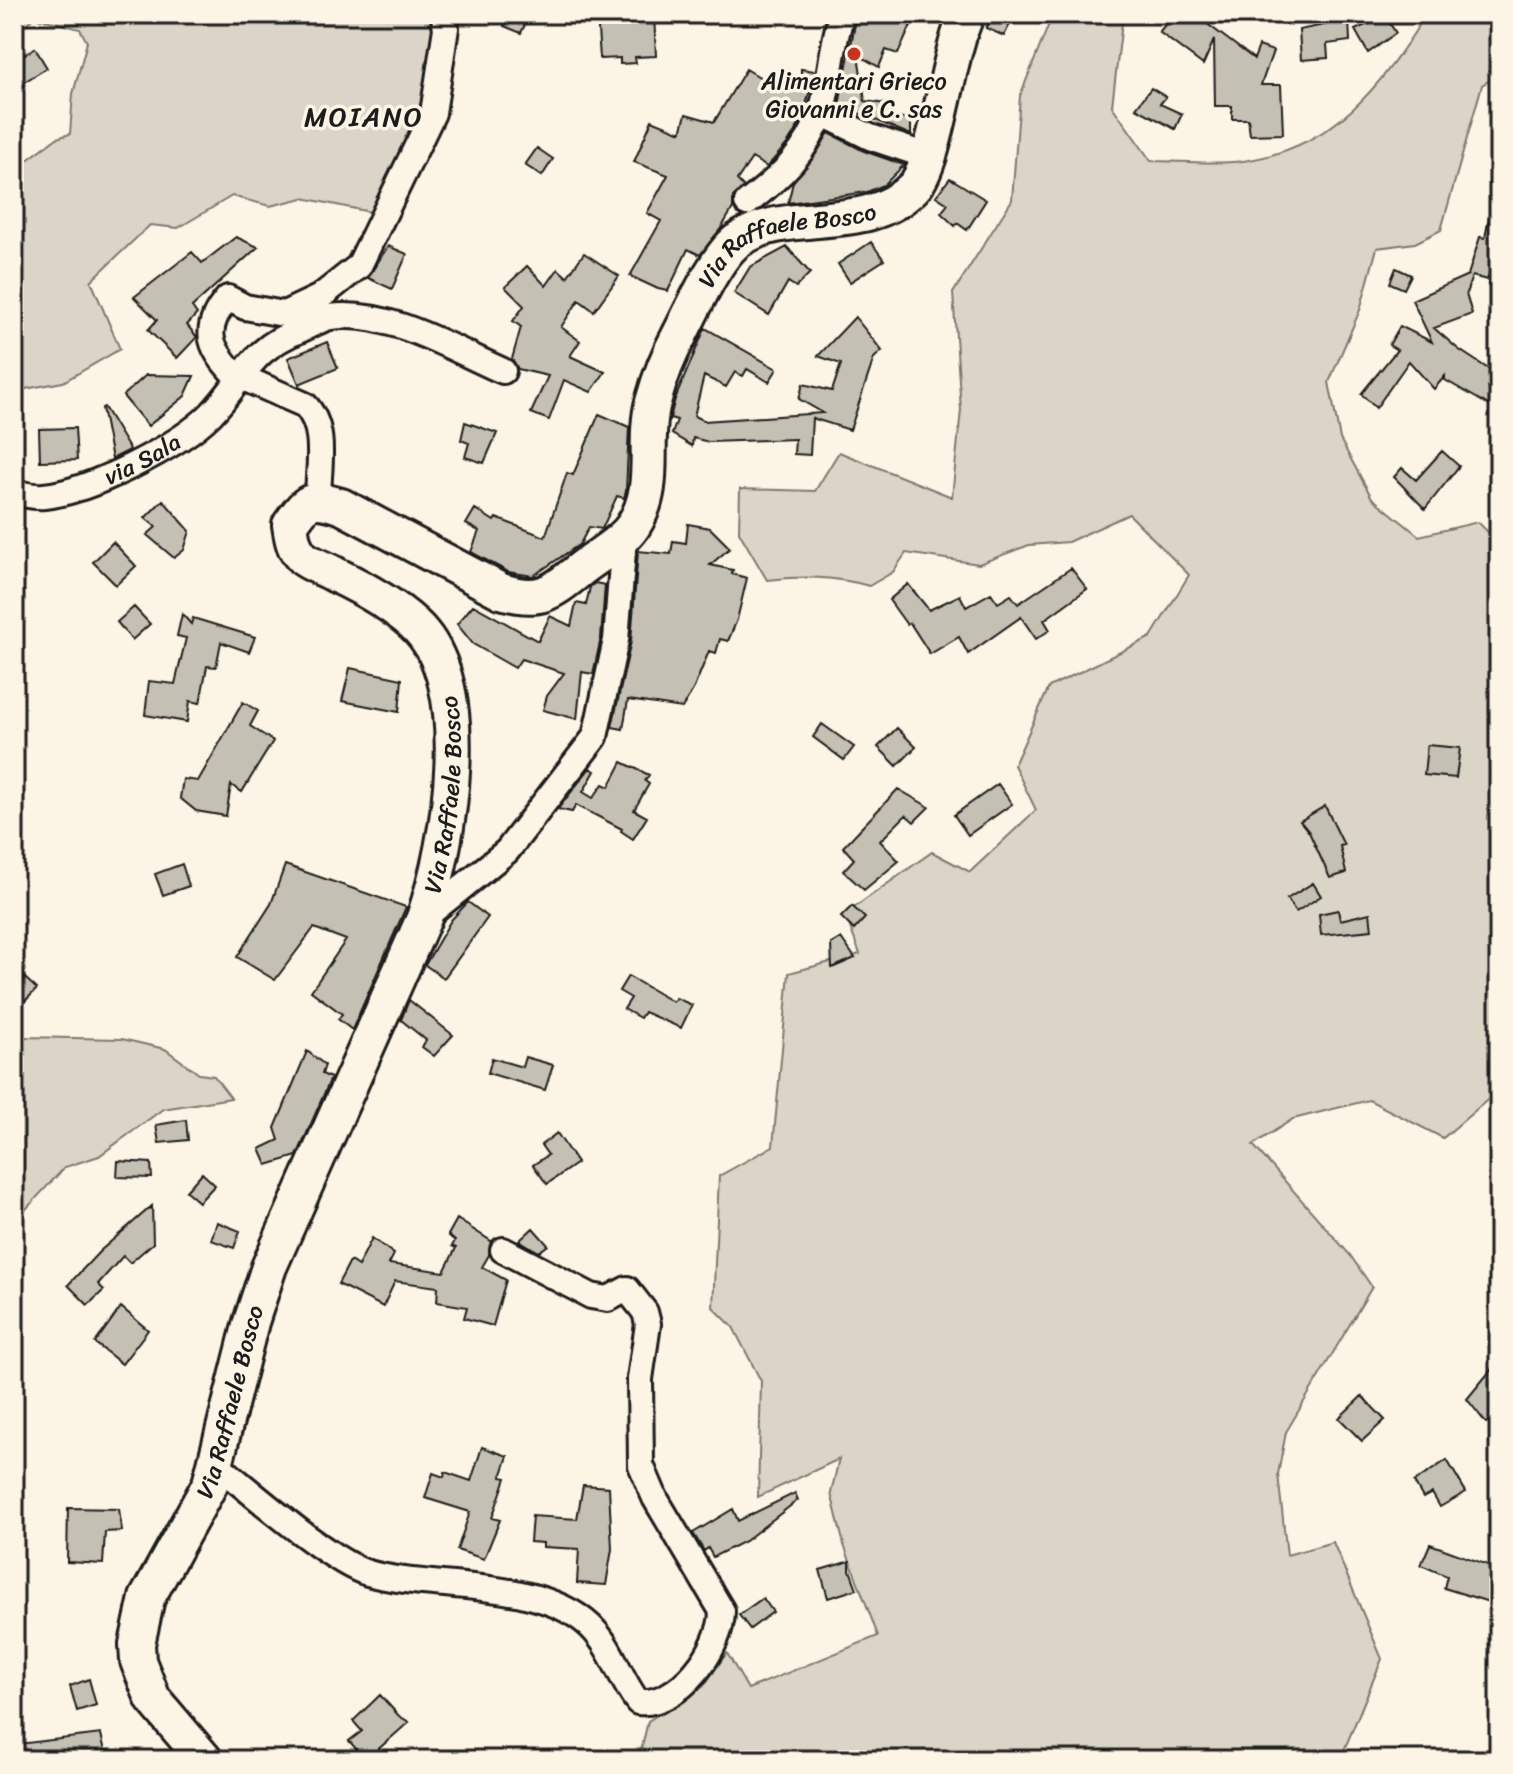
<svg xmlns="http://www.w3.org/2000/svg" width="1513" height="1774" font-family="Sriracha,sans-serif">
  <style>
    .green { fill: #dbd5c8; stroke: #7c7872; stroke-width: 2 }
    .building { fill: #c4c0b3; stroke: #1c1c1c; stroke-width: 2 }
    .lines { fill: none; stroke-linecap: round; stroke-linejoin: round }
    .street-casing { stroke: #1c1c1c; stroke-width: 30 }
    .secondary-casing { stroke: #1c1c1c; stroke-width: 40 }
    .street { stroke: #fcf5e5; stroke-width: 24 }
    .secondary { stroke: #fcf5e5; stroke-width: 34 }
    .poi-dot { fill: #c8321e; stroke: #fcf5e5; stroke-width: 3 }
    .labels { text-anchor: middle; stroke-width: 7; stroke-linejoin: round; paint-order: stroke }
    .poi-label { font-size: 24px; fill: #1c1c1c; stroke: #fcf5e5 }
    .street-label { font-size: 24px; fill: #1c1c1c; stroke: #fcf5e5 }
    .quarter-label { font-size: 28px; letter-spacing: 2px; fill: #1c1c1c; stroke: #fcf5e5 }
  </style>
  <rect width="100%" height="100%" fill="#fcf5e5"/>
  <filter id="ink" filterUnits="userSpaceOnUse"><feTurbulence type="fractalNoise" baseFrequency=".0125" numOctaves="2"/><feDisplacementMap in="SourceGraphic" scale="16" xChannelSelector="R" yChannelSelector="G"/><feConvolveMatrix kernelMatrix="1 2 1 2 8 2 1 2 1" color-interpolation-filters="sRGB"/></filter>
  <g filter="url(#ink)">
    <path class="green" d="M14 14H434L447 46 380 214 303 198 270 206 232 196 178 228 150 225 91 281 120 349 63 382 14 391V170L57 138 70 134 73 94 87 42 80 29 34 17 14 36Z
      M1053 14H1123L1112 106 1151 161C1180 161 1213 165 1243 161 1334 148 1381 87 1426 14H1499V75L1482 85 1441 230 1415 243 1377 248 1360 310 1329 382 1340 439 1372 498 1419 536 1478 522 1499 543V1090L1443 1138 1369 1100 1293 1119 1253 1145 1350 1255 1372 1287 1286 1432 1278 1474 1287 1555 1333 1542 1382 1659 1340 1760H639L648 1721 703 1687 727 1653 748 1689 878 1636 844 1545 831 1493 839 1459 758 1497 761 1381 733 1327 713 1307 719 1176 773 1146 789 973 860 954 845 914 932 852 970 872 1036 810 1014 765 1049 687 1151 637 1189 575 1129 514 1068 542 1029 545 979 564 906 553 893 572 869 586C834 576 803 576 767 580L739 532 740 489 815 491 839 452 952 497 961 410 953 293 1012 200 1020 96Z
      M14 1027 23 1037 122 1039 165 1049 199 1074 214 1076 231 1098 163 1109 99 1156 65 1167 14 1222Z"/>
    <path class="building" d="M510 14H530L521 33 504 26Z
      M597 14H654L656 56 635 57 636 63 620 64V58L600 59Z
      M857 14H906L902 22 911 25 898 54 886 50 879 67 858 55 865 101 887 104 886 119 911 118V135L839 105Z
      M994 14H1015L1004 36 986 28Z
      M1174 14H1194L1254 59 1259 46 1273 51 1261 85H1281L1283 134 1250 135 1248 119H1232V106H1215L1214 40 1203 65 1159 32Z
      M1385 16 1396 33 1368 53 1355 30Z
      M1349 20 1350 41 1327 44 1328 58 1301 60 1299 30Z
      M35 48 47 68 14 88V61Z
      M746 69 785 92 789 76 801 79V69L815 71 802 120 788 143 767 167 752 158 737 180 744 187 733 197V208L722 227 700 255 688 249 668 291 658 289 630 276 661 221 647 213 668 175 634 162 652 120 681 132 686 114 714 122Z
      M1151 88 1166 97 1160 104 1182 114 1175 129 1136 108Z
      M829 133 864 151 904 165 884 185 867 192 788 203 793 182Z
      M537 148 553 159 542 176 525 165Z
      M950 178 986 200 967 230 957 223 955 226 941 213 948 204 936 196Z
      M1491 207H1499V248L1487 280 1472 276 1466 294 1472 314 1434 328 1458 349 1496 374 1488 387 1499 393V411L1445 380V376L1434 389 1409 361 1376 408 1361 394 1397 350 1389 345 1400 326 1432 342 1412 300 1468 275 1480 237 1485 238Z
      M236 237 258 247 192 307 197 314 187 325 197 337 177 358 148 330 157 320 134 297 192 252 202 263Z
      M871 242 884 260 850 282 838 264Z
      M388 246 407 254 392 289 368 278Z
      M787 247 810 273 796 287 788 282 769 315 734 293 750 267Z
      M584 253 619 276 594 311 579 300 561 327 580 341 570 356 605 372 591 392 564 380 549 420 531 413 548 376 518 369 512 359 521 327 513 321 524 306 505 287 527 266 546 286 558 269 567 277Z
      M1396 268 1411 275 1404 289 1390 283Z
      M855 317 882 351 874 358 850 430 812 418 810 455 794 454 795 439 709 442 693 438 692 446 672 434 677 420 670 418 675 399 705 328 777 369 769 382 747 369 743 376 735 372 726 387 704 376 694 416 704 421 823 413 799 399 803 384 832 391 841 364 818 356Z
      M327 342 338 368 299 384 288 358Z
      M146 375 194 376 185 396 148 426 123 396Z
      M104 407 130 450 112 459 102 408Z
      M599 414 629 427 626 491 624 498 617 496 602 529 589 527 580 544 533 576 508 572 471 552 479 531 466 524 475 509 494 521 496 518 545 537 567 473 573 475Z
      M465 422 497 433 484 463 465 457 469 443 461 440Z
      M75 428 77 460 40 461 39 429Z
      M1442 451 1459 466 1425 509 1394 477 1402 468 1416 480Z
      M163 500 190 531 184 550 174 558 147 535 156 527 145 518Z
      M688 524 710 528 730 548 710 565 733 570 732 574 747 578 737 620 728 641 720 639 716 653 709 651 694 688 682 708 628 700 623 729 612 727 631 641 638 551 671 554 673 541 686 543Z
      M113 542 136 566 116 585 93 562Z
      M1071 568 1087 589 1044 620 1050 630 1036 639 1021 617 968 654 959 637 930 654 910 623 907 625 889 600 908 584 929 610 960 595 966 607 991 593 998 603 1011 595 1018 604Z
      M595 583 605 585 601 638 593 674 582 672 577 719 543 710 547 696 564 673 521 659 515 668 473 644 457 624 473 605 538 641 550 616 571 626 576 603 586 605 590 587Z
      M134 607 150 624 132 640 117 622Z
      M182 614 191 624 193 618 255 637 249 652 221 642 216 667 207 666 200 703 190 701 187 722 145 715 149 681 175 684 186 638 177 636Z
      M350 668 402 679 399 712 342 701Z
      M243 702 258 711 250 726 273 741 242 792 231 785 226 816 196 811 180 798 183 779 198 781Z
      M822 724 854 747 844 760 813 737Z
      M897 728 916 747 897 766 878 747Z
      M1427 745 1460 748 1456 778 1424 775Z
      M622 762 649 775 645 781 649 784 634 810 647 817 633 839 621 831 622 829 576 805 572 812 558 809 590 768 595 771 583 792 593 798 603 784 609 787Z
      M998 784 1012 804 968 835 954 815Z
      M898 789 929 807 914 822 906 815 880 841 899 861 864 890 843 871 854 859 843 847Z
      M1325 806 1344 845 1340 846 1346 873 1330 878 1309 832 1300 821Z
      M182 864 189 886 163 895 155 874Z
      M285 865 406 907 352 1030 338 1019 342 1014 311 991 346 940 314 928 275 980 237 957 271 904Z
      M1313 883 1321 896 1296 912 1287 899Z
      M468 902 488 917 444 978 425 965 451 920Z
      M852 906 865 918 854 930 841 917Z
      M1338 910 1340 920 1370 913 1372 930 1321 935 1319 914Z
      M841 938 855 958 832 968 831 944Z
      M14 968 37 989 25 1001 14 991Z
      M628 976 673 1002 676 998 692 1005 681 1028 644 1012 640 1018 624 1009 631 998 619 991Z
      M409 1000 453 1035 434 1056 422 1047 426 1040 401 1020Z
      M307 1051 325 1065 322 1074 331 1078 297 1156 267 1165 260 1149 279 1140 275 1128Z
      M525 1057 553 1065 545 1090 488 1073 492 1058 522 1067Z
      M186 1120 188 1140 159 1143 156 1125Z
      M557 1133 577 1163 547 1184 533 1165 548 1155 541 1145Z
      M118 1161 151 1163 152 1178 117 1177Z
      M202 1173 215 1185 199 1202 186 1191Z
      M152 1206 153 1243 130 1263 123 1256 98 1284 104 1290 88 1305 68 1285 100 1251Z
      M457 1219 491 1241 489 1255 482 1267 506 1280 493 1326 464 1318 467 1307 437 1302 438 1287 395 1281 383 1307 338 1284 350 1261 358 1266 372 1238 394 1254 389 1264 444 1272 456 1248 452 1246 455 1241 448 1235Z
      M217 1222 240 1231 234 1248 211 1240Z
      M533 1228 548 1245 539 1252 519 1241Z
      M121 1307 148 1330 122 1364 95 1343Z
      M1499 1360V1416L1486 1423 1467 1399Z
      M1362 1396 1385 1420 1362 1441 1339 1418Z
      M482 1447 508 1456 501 1477 506 1478 492 1518 500 1520 484 1559 457 1550 470 1512 425 1498 433 1473 444 1477 445 1472 471 1481Z
      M1447 1460 1466 1492 1440 1507 1432 1493 1423 1498 1414 1482Z
      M583 1485 609 1487 612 1549 606 1585 577 1583 579 1549 543 1547V1543L530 1542 532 1516 577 1519Z
      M795 1493 798 1500 745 1541 713 1557 708 1548 704 1551 693 1533 733 1509 738 1521Z
      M68 1508 119 1509 122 1531 105 1532 103 1564 67 1562Z
      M1430 1544 1499 1569 1489 1602 1444 1588 1447 1576 1421 1565Z
      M850 1561V1570L857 1589 828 1598 820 1570Z
      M763 1598 773 1612 750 1629 739 1615Z
      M89 1679 96 1705 77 1711 70 1686Z
      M380 1695 399 1716 409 1722 366 1760 349 1741 362 1731 353 1721Z
      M101 1734 107 1760H22L18 1744Z"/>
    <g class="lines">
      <defs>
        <g id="street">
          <path d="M821 113 870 137 927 156"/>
          <path d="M747 203C778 179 809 151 821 112 831 80 831 46 842 14"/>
          <path d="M244 372 248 380 305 405C328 429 318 468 318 499"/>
          <path d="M239 379C211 350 199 331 228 298L245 307 284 314 320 297 359 266 433 113 446 28 444 18 448 14"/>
          <path id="s1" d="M14 493C24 494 34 497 44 496 89 492 179 446 211 414 248 375 247 351 302 329 311 325 321 319 330 317 388 309 452 349 503 371"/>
          <path d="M424 918 507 851 595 737 616 640 623 551"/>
          <path d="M215 1463C249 1490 330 1562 368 1573 430 1591 538 1577 590 1626 613 1648 619 1678 638 1702 679 1707 722 1648 722 1611L655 1498 641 1465 640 1379 648 1324 645 1312 627 1289 608 1299 591 1296 503 1250"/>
        </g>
        <g id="secondary">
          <path id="s2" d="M205 1760 153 1699 138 1661 137 1644 147 1598 210 1484 251 1322 269 1267 424 918C449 845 478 682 414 624 392 604 363 588 336 575 326 569 312 565 303 558 293 549 292 537 290 525 308 499 310 497 341 506L501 591C541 603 551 593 582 568 597 556 623 542 633 526 659 486 642 444 653 402 659 380 669 354 680 334 693 309 715 258 737 241 787 205 866 237 914 187 937 162 947 55 967 14"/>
        </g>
      </defs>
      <use href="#street" class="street-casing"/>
      <use href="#secondary" class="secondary-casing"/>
      <use href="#street" class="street"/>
      <use href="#secondary" class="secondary"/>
    </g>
  </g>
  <circle class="poi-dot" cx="854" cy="54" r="8"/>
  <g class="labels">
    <g class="poi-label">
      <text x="854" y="89">Alimentari Grieco<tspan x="854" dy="28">Giovanni e C. sas</tspan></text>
    </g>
    <g class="street-label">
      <text dy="8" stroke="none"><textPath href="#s2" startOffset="2148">Via Raffaele Bosco</textPath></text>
      <text dy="8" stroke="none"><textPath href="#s1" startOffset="136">via Sala</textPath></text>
      <text dy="8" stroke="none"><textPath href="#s2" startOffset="1048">Via Raffaele Bosco</textPath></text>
      <text dy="8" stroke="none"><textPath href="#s2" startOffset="400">Via Raffaele Bosco</textPath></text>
    </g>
    <g class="quarter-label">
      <text x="364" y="126">MOIANO</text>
    </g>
  </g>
  <rect width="1513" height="1774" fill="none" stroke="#fcf5e5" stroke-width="48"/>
  <rect x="24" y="24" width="1465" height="1726" fill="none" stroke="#1c1c1c" stroke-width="3" filter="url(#ink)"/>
</svg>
